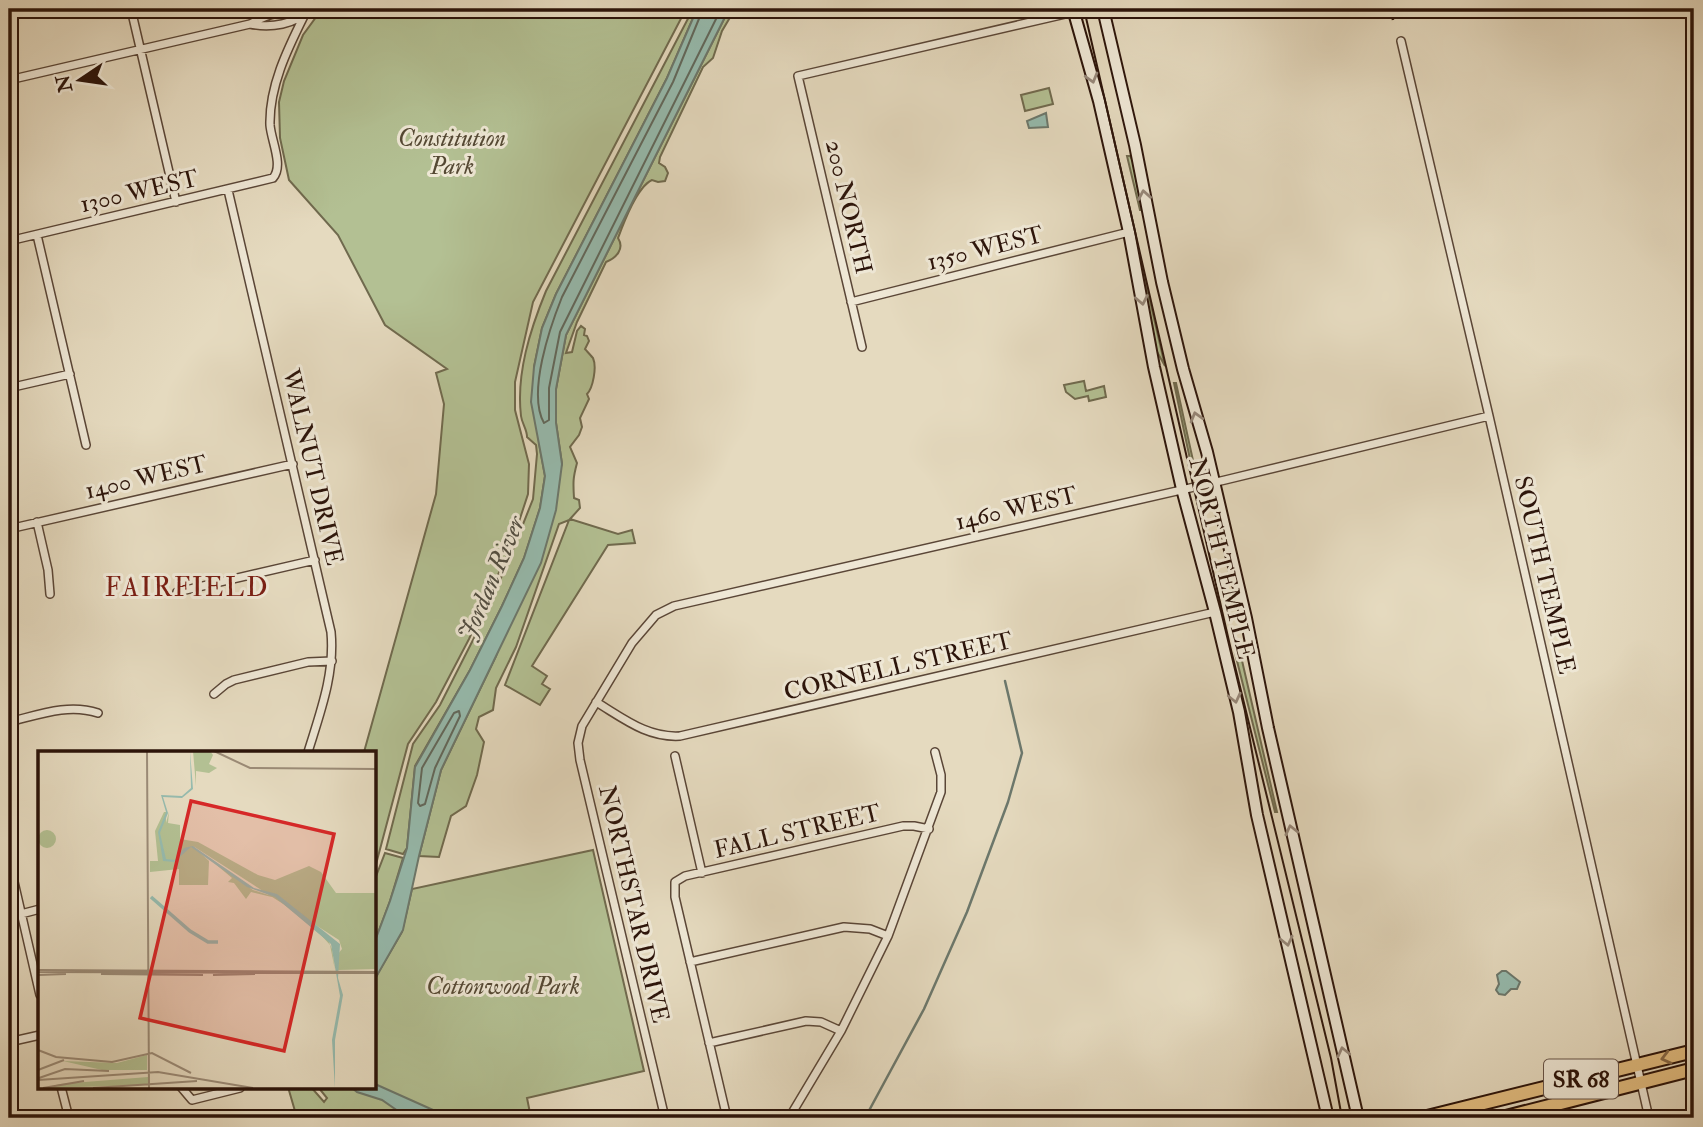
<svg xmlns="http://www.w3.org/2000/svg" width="1703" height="1127" font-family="'IM FELL Double Pica',serif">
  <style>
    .green { fill: #b3c093; stroke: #706a4e; stroke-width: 2 }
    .water { fill: #96bbae; stroke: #6c786c; stroke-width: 2 }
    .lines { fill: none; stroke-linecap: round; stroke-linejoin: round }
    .shore { stroke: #61685c; stroke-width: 2 }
    .stream { stroke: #6c786c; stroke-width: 2.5 }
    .minor-casing { stroke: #5a4637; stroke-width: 10 }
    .secondary-casing { stroke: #2c140a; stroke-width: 14 }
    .primary-casing { stroke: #2c140a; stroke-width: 16 }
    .minor { stroke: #eee7d5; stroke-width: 7 }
    .secondary { stroke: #eee7d5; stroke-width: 10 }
    .primary { stroke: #e2bd80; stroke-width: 12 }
    .tram { stroke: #2c140a; stroke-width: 2 }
    .rail { stroke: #2c140a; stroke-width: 2.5; stroke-dasharray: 12 12; stroke-linecap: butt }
    .oneway { stroke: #97887a }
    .oneway2 { stroke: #876845 }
    .labels { text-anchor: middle; stroke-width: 6; stroke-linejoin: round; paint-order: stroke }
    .shield { fill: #eee7d5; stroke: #665347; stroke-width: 2 }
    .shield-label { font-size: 23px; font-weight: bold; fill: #2c140a }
    .park-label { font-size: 24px; font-style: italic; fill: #544833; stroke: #eee7d5 }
    .street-label { font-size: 24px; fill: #2c140a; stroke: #eee7d5 }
    .water-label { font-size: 26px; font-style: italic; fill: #514e43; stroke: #eee7d5 }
    .neighbourhood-label { font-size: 26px; letter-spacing: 2px; fill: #7a1f14; stroke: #eee7d5 }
    .inset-river { fill: none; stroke: #96bbae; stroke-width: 3.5 }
    .inset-road { fill: none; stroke: #9b8b77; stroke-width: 2 }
    .view { fill: #d62828; fill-opacity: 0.15; stroke: #d62828; stroke-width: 3.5 }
    .inset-edge { fill: none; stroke: #2c140a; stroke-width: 3.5 }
  </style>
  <rect width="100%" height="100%" fill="#e5dabf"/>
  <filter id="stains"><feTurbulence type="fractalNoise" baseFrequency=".00286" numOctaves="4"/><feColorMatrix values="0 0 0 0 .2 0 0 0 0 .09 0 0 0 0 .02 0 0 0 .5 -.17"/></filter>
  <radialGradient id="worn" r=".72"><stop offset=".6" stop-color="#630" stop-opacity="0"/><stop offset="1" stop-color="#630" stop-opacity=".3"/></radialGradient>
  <path class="green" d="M322 9H686L533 302 515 382V410L529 464 528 494 511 546 469 639 436 702 408 744 375 868 374 752H364L436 494 444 404 436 373 447 369 385 325 338 235 289 180 280 138 279 102 284 81 303 35Z
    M693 9H697L667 78 556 294 542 328 534 367 539 443 545 476 540 508 524 558 502 606 470 670 415 766 407 848 403 854 386 849 413 744 440 705 475 636 508 562 533 499 537 454 536 445 527 437C527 429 522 424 521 416 516 374 530 330 546 291Z
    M729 9H735L722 31 713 58 703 67 660 157 659 163 665 167 668 173 665 181 658 182 652 180C637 187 624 222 618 238 625 249 616 258 606 262L577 322 566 353 572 352 577 331 581 326 585 329 584 335 587 336 589 341 585 349C586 350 592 357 593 358 597 367 593 388 587 394L589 399 580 418 582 427 579 435 570 447 577 463C573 478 573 482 574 498L579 500 580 508 570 519 618 534 632 530 635 543 608 545 532 666 547 676 542 684 550 689 540 705 505 685 569 520 559 524 516 647 496 688 493 710 479 717 476 729 484 742 477 775 466 806 451 816 439 857 419 856 441 770 496 656 562 464 556 423V389L566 335Z
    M1049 88 1053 104 1025 111 1021 95Z
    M1127 156H1130L1133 161 1142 210H1140Z
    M1138 253H1139L1165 366 1156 350Z
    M1084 381 1086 391 1104 386 1106 397 1089 401 1088 396 1075 399 1066 392 1064 385Z
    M1174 383H1176L1194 465 1191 464Z
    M1240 652 1277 812H1275L1235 653Z
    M593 850 644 1071 527 1098 531 1118H297L288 1087H311L324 1102 327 1098 318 1087H374L375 978 402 932 412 889Z
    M385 853 403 858 390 901 375 941V879Z"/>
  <path class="water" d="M697 9H729L566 335 556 389V423L562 464 556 510 541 563 441 770 419 856 403 930 375 979V941L390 901 407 848 415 767 470 670 502 606 524 558 540 508 545 476 531 402 534 367 542 328 556 294 667 78Z
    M1046 113 1048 127 1029 128 1027 121Z
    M1502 971H1506L1520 982 1517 989H1511L1505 995 1499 994 1496 990 1499 984 1497 975Z
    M375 1084 451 1118H408L382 1100 357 1092 351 1087H374Z"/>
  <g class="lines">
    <path class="shore" d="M703 9 673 82 562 297C550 327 527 393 544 423L549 420V388L560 332 721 9
      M459 711 460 716 435 768 425 804 420 806 418 803 422 768 454 713Z"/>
    <path class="stream" d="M865 1118 924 1009 967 912 1008 802 1022 753 1005 681"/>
    <defs>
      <path id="minor" d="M131 9 176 202
        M250 24C270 28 296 25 310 9
        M1401 41 1489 416 1649 1118
        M9 80 250 24C268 14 284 8 304 16
        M228 190 331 632C335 674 320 713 308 752
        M37 235 86 445
        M9 241 273 178C284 166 271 140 270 125 269 87 287 50 304 16
        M851 302 1129 232
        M862 347 798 76 1074 12
        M9 388 70 374
        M37 522 48 570 50 594
        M9 529 293 464
        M177 592 315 560
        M214 694 226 684 234 680 308 662 332 661
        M596 702C623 718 647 738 680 736L1215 612
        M9 722C38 715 68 703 98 713
        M675 756 702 873
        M9 860 40 995
        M21 914 40 909
        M690 962 844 927 870 929 888 936
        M9 1042 40 1035
        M709 1043 806 1021 821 1022 841 1031
        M61 1087 69 1118
        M181 1087 192 1100 240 1088
        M665 1118 580 760 578 743 582 726 632 643 656 615 674 606 1225 480 1489 416
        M727 1118 675 897V882L685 876 903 826H914L929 829
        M789 1118 841 1031 888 936 941 792V775L935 752"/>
      <path id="secondary" d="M1073 9 1099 101 1129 232 1154 367 1182 489 1215 612 1239 712 1257 815 1328 1118
        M1103 9 1135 145 1162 282 1183 369 1207 452 1246 618 1268 728 1358 1118"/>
      <path id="primary" d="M1423 1118 1694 1051
        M1502 1118 1694 1069"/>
    </defs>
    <use href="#minor" class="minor-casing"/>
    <use href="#secondary" class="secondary-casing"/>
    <use href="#primary" class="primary-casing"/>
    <use href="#minor" class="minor"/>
    <use href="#secondary" class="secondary"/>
    <use href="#primary" class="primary"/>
    <path class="tram" d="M1084 9 1231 650 1331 1058 1342 1118"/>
    <path class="rail" d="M1391 9 1393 20
      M1404 9 1405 15
      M1684 9 1694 25"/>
  </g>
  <defs><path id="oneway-chevron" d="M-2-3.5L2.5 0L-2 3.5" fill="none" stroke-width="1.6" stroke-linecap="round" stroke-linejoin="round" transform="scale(1.75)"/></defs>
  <g class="oneway">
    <use href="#oneway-chevron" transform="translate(1092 78) rotate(74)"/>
    <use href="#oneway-chevron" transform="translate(1144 195) rotate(-100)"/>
    <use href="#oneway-chevron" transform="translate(1142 300) rotate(79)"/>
    <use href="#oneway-chevron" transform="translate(1196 417) rotate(-106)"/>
    <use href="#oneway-chevron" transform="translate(1235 698) rotate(77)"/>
    <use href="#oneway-chevron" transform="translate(1291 830) rotate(-103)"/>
    <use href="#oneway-chevron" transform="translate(1287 941) rotate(77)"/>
    <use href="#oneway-chevron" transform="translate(1343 1052) rotate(-103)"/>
  </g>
  <use class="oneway2" href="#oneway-chevron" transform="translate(1666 1058) rotate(166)"/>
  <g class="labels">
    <rect class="shield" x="1544" y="1059.5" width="74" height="39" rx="5"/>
    <g class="shield-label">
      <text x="1581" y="1087">SR 68</text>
    </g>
    <g class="park-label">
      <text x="452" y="146">Constitution<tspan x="452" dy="28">Park</tspan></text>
      <text x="503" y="994">Cottonwood Park</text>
    </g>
    <g class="street-label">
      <text transform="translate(139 191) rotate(-13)" y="8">1300 WEST</text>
      <text transform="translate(849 207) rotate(77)" y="8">200 NORTH</text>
      <text transform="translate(985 248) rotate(-14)" y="8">1350 WEST</text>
      <text transform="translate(313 467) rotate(77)" y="8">WALNUT DRIVE</text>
      <text transform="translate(146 477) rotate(-13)" y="8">1400 WEST</text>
      <text transform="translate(1016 508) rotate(-13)" y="8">1460 WEST</text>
      <text transform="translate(1222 558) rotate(76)" y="8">NORTH TEMPLE</text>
      <text transform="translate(1545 575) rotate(77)" y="8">SOUTH TEMPLE</text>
      <text transform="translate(898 666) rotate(-13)" y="8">CORNELL STREET</text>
      <text transform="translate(797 831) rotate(-13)" y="8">FALL STREET</text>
      <text transform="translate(634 904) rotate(77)" y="8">NORTHSTAR DRIVE</text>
    </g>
    <g class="water-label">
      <text transform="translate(491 578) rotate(-67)" y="9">Jordan River</text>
    </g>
    <g class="neighbourhood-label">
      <text x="187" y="596">FAIRFIELD</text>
    </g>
  </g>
  <g transform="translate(38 751)">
    <rect width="338" height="338" fill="#e5dabf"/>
    <path d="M155 0H172L175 4 171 13 179 17 171 22 158 20V35ZM126 61H128V72L131 61 130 72 142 74V88L160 91 220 124 237 129 271 115 283 121 298 142H338V218L300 219 299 204 304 198 301 189 155 95 171 110 170 134H141V118L112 121V110H120L117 80ZM0 88a9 9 0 1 1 18 0a9 9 0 1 1-18 0ZM175 111 215 139 237 146 290 189 294 198 297 219 292 194 283 184 238 147 213 141 208 148 196 132 190 131 194 127ZM109 304V319H64L25 310 79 312ZM110 326V334L6 337 22 333Z" fill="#b3c093"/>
    <path d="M152 0 155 38 144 47 125 46 130 62 122 82 128 108 137 109 146 97 155 95 216 137 239 143 302 193 300 227 305 244 297 289V337L294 289 302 245 293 193 237 146 209 136 153 96 136 111 125 110 120 81 128 61 123 44 144 45 153 37Z" fill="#96bbae"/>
    <path class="inset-river" d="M113 146 152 180 170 191H180"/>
    <path class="inset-road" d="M109 0 111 337M176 0 212 17 338 18M0 219 338 221M0 221 338 222M63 223 165 224M0 224 28 223M175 224 217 223M0 299 18 306 74 311 114 302 153 322M0 319 26 309M1 327 27 318 71 320M0 329 120 321 215 337M5 337 46 330M55 337 159 330"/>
    <path class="view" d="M153 50 296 83 246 300 102 267Z"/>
    <rect width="338" height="338" class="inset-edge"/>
  </g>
  <rect width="1703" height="1127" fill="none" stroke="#e5dabf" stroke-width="35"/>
  <rect x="10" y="10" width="1682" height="1106" fill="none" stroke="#2c140a" stroke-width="3.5"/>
  <rect x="18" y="18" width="1668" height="1092" fill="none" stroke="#2c140a" stroke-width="2"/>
  <g transform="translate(80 80) rotate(257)" stroke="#eee7d5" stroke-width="5" paint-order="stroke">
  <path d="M0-5L12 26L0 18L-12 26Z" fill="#2c140a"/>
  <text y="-10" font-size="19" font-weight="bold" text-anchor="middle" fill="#2c140a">N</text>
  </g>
  <rect width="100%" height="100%" filter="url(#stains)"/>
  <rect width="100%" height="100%" fill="url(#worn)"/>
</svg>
